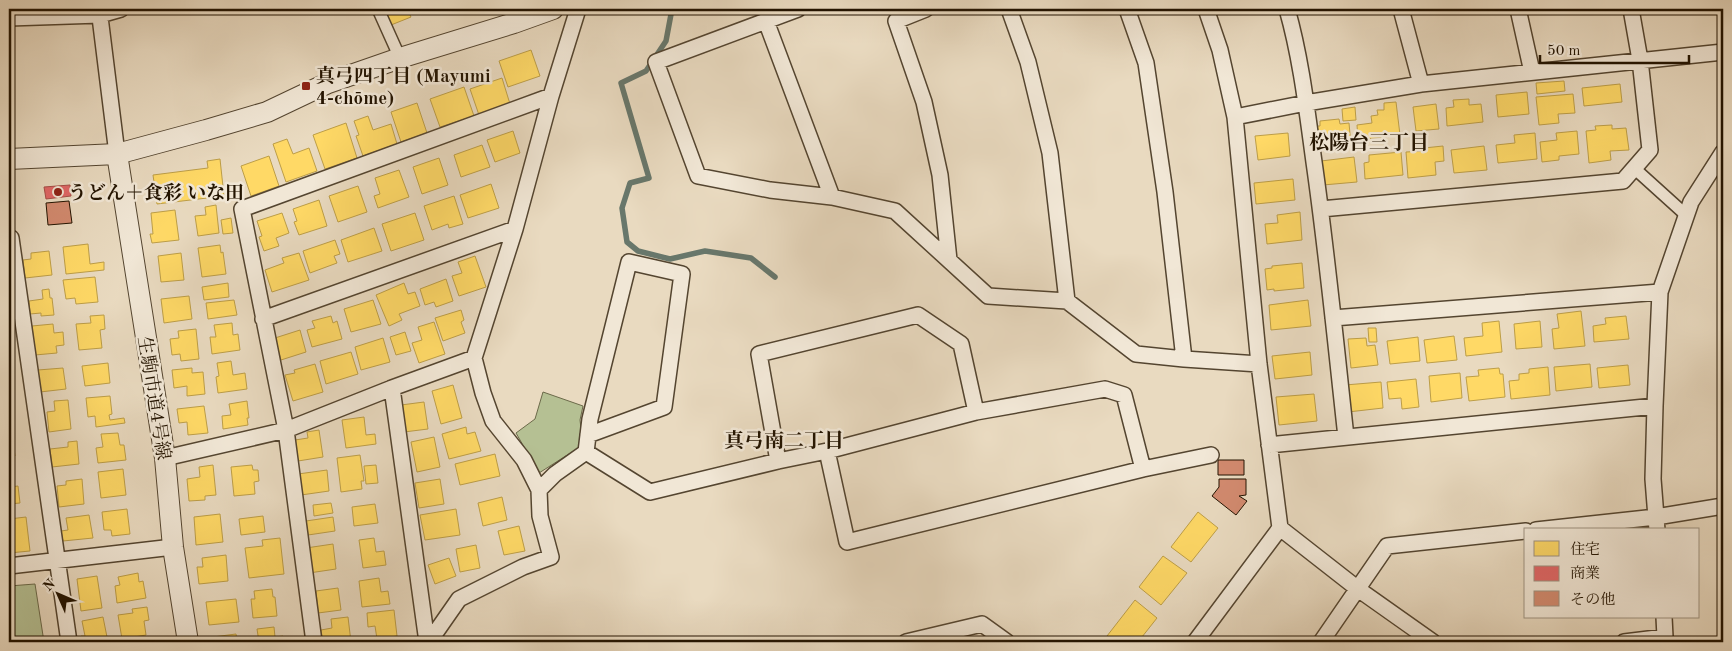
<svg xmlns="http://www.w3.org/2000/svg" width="1732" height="651" font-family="'Old Standard TT','Noto Serif JP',serif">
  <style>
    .green { fill: #b5c093; stroke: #6c6a4a }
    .homes { fill: #ffd966; stroke: #bd9e47 }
    .shops { fill: #e06666; stroke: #a74d47 }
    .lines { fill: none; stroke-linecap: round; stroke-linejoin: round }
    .stream { stroke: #68776b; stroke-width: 5.5 }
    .building { fill: #d28a6f; stroke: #221300 }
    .pedestrian-casing { stroke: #544530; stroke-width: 14 }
    .minor-casing { stroke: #544530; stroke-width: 18 }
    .tertiary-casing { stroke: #544530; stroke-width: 22 }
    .pedestrian { stroke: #f1e7d6; stroke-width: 11 }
    .minor { stroke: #f1e7d6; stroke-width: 15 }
    .tertiary { stroke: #f1e7d6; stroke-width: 20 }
    .poi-dot { fill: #8f2418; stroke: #f1e7d6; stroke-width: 2 }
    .labels { text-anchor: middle; stroke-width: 5; stroke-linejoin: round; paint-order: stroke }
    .poi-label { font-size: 19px; font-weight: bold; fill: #221300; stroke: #f1e7d6; text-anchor: start }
    .street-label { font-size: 19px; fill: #221300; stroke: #f1e7d6 }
    .neighbourhood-label { font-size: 20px; font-weight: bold; fill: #221300; stroke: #f1e7d6 }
  </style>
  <rect width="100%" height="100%" fill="#e9dac0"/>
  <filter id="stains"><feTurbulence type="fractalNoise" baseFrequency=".004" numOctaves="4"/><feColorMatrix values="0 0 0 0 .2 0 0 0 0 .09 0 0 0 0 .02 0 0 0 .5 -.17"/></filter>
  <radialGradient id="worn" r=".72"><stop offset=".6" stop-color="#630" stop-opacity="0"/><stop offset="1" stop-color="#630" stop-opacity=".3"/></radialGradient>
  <path class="green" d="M543 392 583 406 580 420 583 445 539 473 516 433 535 419Z
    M35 584 44 642H9V586Z"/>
  <path class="homes" d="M385 9H407L411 17 391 25Z
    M417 9H430L419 13Z
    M531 50 540 76 508 87 499 61Z
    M502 78 510 104 479 115 470 89Z
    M1564 81 1565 91 1537 94 1536 83Z
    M1620 84 1622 102 1584 106 1582 88Z
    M464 87 474 116 440 127 430 99Z
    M1527 92 1529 114 1498 117 1496 95Z
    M1573 94 1575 113 1558 114 1559 123 1539 125 1536 97Z
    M1469 99V105L1481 104 1483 122 1447 126 1446 108 1454 107 1453 100Z
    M1396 102 1400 135 1358 140 1357 125 1372 123 1371 116 1378 115 1377 110H1384V103Z
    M417 103 427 133 401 142 391 112Z
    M1436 104 1439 129 1416 131 1413 107Z
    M1355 107 1356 120 1343 121 1342 109Z
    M368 116 373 130 391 124 397 144 363 156 356 136 359 135 354 121Z
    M1339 119 1340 124 1349 123 1351 145 1316 148 1314 126H1320V121Z
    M346 123 357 158 325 169 313 135Z
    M1612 125V129L1626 128 1629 150 1610 151 1611 160 1589 163 1586 131 1596 130 1595 126Z
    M513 131 520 153 495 162 487 140Z
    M1577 131 1579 154 1559 156V160L1542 162 1540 142 1557 140 1556 133Z
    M1288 133 1290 156 1258 160 1255 136Z
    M1535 133 1537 159 1498 163 1496 145 1515 143 1514 135Z
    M287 139 293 154 309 148 317 171 286 182 273 144Z
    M482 145 490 167 461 177 454 155Z
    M1443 146 1444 161 1435 162 1436 175 1408 178 1406 152 1424 151V148Z
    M1484 146 1487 170 1454 173 1451 150Z
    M1401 152 1403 175 1365 179 1364 163 1369 162V155Z
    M269 156 279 186 251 196 241 166Z
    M1354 157 1357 182 1323 185 1321 161Z
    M439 158 448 185 422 194 413 167Z
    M220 159 224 196 157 204 153 175 208 168 207 161Z
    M399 170 409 197 378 208 374 196 380 194 375 178Z
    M1293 179 1295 200 1256 204 1254 183Z
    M491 184 499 208 468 218 460 195Z
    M358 186 367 212 338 222 329 196Z
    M454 196 463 224 449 228 448 224 432 230 424 206Z
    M319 200 327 226 299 235 294 222 297 221 293 209Z
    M216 205 219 233 198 236 195 216 206 215 205 207Z
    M175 210 179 240 152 243 150 234H153L151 213Z
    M1300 212 1302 240 1267 244 1265 224 1278 223 1277 215Z
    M282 213 289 233 276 238 279 246 264 251 259 237 262 236 257 221Z
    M415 213 424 240 391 251 382 224Z
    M231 218 233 233 223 234 221 220Z
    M374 228 382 251 348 262 341 240Z
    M335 240 340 254 334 256 337 263 310 273 303 251Z
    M88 244 90 264 104 262V270L66 274 63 247Z
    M220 245 221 253 223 252 226 274 202 277 198 248Z
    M49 251 52 275 25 278 23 260 31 259V253Z
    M181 253 184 280 161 282 158 256Z
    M299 253 309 280 272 292 265 270 284 263 282 258Z
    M475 256 486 287 459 296 452 276 462 273 458 262Z
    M1302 263 1304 288 1274 291V289L1267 290 1265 269 1272 268V266Z
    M95 277 98 302 76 304 75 298 66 299 63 280Z
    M446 279 453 301 436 307 434 302 425 305 420 289Z
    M228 283 229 297 204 300 202 287Z
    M404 283 408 294 415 292 420 306 399 314 402 320 389 326 376 295Z
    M49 289 50 298H52L54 315 41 316V313L30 314 29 301 43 299 42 290Z
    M189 296 192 319 164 323 161 299Z
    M234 300 237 315 208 319 206 303Z
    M373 300 381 324 351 332 344 309Z
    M1308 300 1311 326 1271 330 1269 305Z
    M461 310 464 320 461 322 465 333 443 341 435 318Z
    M1581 311 1585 346 1554 349 1552 329 1559 328 1557 314Z
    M104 315 105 329 100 330 102 348 79 350 76 324 91 323 90 316Z
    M331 316 333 323 337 321 342 339 312 347 307 330 315 328 312 321Z
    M1626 316 1629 339 1594 342 1593 326 1606 324 1605 318Z
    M1499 321 1502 352 1466 356 1464 338 1483 336 1482 323Z
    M1540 321 1542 347 1516 349 1514 324Z
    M434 322 445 354 419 363 412 343 422 340 418 327Z
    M232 323 233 335 238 334 240 350 212 354 210 337H216L214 325Z
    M53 324 54 333 63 332 64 345 56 346 57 353 35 355 32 326Z
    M1368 328H1376L1377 342H1369Z
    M196 329 199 359 181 361 180 354 172 355 170 339 179 338 178 331Z
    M300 330 306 352 281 360 275 338Z
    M405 332 411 351 396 355 390 337Z
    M1454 336 1457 360 1427 363 1424 340Z
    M1418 337 1420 361 1390 364 1387 341Z
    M383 338 390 362 361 370 355 347Z
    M1366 338 1367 346 1375 345 1378 365 1351 368 1348 339Z
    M351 352 358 374 326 384 320 361Z
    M1310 352 1312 375 1275 379 1272 356Z
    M231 361 233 375 245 373 247 389 218 393 216 377 219 376 217 363Z
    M108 363 110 383 85 386 82 366Z
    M315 364 323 392 293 401 285 375 295 373 294 370Z
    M1590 364 1592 387 1556 391 1554 367Z
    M1628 365 1630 385 1599 388 1597 368Z
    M1548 367 1550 395 1511 399 1509 381 1519 380V374L1529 373V369Z
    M63 368 66 389 40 392 38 370Z
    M192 368V373L203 372 205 394 187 396V386L174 388 172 370Z
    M1499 368 1500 374H1503L1505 397 1469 401 1466 377 1479 376 1478 370Z
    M1460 373 1462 398 1431 402 1429 376Z
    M1416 379 1419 407 1402 409 1401 398 1389 399 1387 382Z
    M1381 382 1383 408 1348 412 1345 385Z
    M453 385 462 418 441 424 432 391Z
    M1314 394 1317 421 1279 425 1276 397Z
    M110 396 112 414 109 415 110 420 124 418 125 423 96 427 95 416 88 417 86 398Z
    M68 400 71 429 49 432 47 412 55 411 54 401Z
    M247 401 249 418H247L248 425 223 429 222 416 231 415 229 404Z
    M424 402 428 429 404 432 401 405Z
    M204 406 208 433 188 435 187 422 179 423 177 409Z
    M364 417 366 435 375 434 376 444 346 448 342 420Z
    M466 427 467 434 475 432 481 451 449 459 442 434Z
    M319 430 323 457 298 461 295 440 308 438 307 432Z
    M12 433 15 456H9V434Z
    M118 433 120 445H124L126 460 98 463 96 448 103 447 101 434Z
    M434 437 440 467 417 472 411 442Z
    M77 441 79 464 52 467 50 449 68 447V442Z
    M495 454 500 476 460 485 455 464Z
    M360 455 364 481H361L362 489 341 492 337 458Z
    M213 465 216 495 205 496V500L189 501 187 479 200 477 199 467Z
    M252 465 253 470H258L259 481 254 482 255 494 234 496 231 467Z
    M376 465 378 483 366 484 364 466Z
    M123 469 126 495 101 498 98 472Z
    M327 470 329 491 301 495 298 474Z
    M9 473 10 487 18 486 20 503 9 504Z
    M82 479 84 504 59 507 57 486 66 485V481Z
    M440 479 444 504 419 508 415 483Z
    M502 497 507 520 483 526 478 503Z
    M331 503 333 513 314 516 313 505Z
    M375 504 378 523 354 526 352 507Z
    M127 509 130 534 112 536 111 530H104L102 512Z
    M456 509 460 535 425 540 420 515Z
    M1198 512 1218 528 1191 562 1171 547Z
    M220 514 223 542 196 545 194 517Z
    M89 515 93 538 63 541 61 531 68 530 66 518Z
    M263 516 265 532 241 535 239 519Z
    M26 517 30 551 9 553V519Z
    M333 517 335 531 308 535 306 521Z
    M519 526 525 551 504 555 498 531Z
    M280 538 284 574 249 578 245 548 263 546 262 540Z
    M374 538 376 552 384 551 386 565 363 568 359 540Z
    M333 544 336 569 309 573 306 548Z
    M476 545 480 568 460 572 456 549Z
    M226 555 228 581 199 584 197 567H203L202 558Z
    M1163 556 1187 573 1161 605 1139 587Z
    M449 558 456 576 435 584 428 565Z
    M138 573 139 582 143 581 146 598 117 603 115 586 120 585 118 577Z
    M97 576 102 608 81 611 77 579Z
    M379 578 381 592 388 591 390 604 362 607 359 581Z
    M338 588 341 610 318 613 316 591Z
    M272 589 273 597H275L277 616 253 618 251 599H255L254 591Z
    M236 599 239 622 209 625 206 602Z
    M1135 600 1157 618 1138 642H1115L1107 636Z
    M147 607 149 620 144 621 146 635 122 639 118 615 133 613 132 609Z
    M394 610 397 636 377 639 375 626 368 627 367 613Z
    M103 617 107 637H105V642H82L81 636H85L82 621Z
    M348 617 351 642H323L321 630 332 628 331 619Z
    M274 627 275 637 283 636 284 642H259L257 629Z
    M236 634 237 640H245V642H213V637Z"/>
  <path class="shops" d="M70 185 71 196 46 199 44 187Z"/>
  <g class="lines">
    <path class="stream" d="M672 9 666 41 646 71 621 83 649 178 630 183 622 208 627 242 638 251 670 259 705 251 751 258 775 277"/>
  </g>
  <path class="building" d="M69 201 72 223 48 225 46 203Z
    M1218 460H1244V475H1218Z
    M1219 479H1246V495L1239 496 1247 501 1236 515 1212 496 1219 487Z"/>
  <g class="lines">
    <defs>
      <path id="pedestrian" d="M378 9 400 58
        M1634 168 1686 215"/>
      <path id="minor" d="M99 9 117 154
        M798 9 656 62 698 176 770 190 832 197 895 211 988 296 1067 301 1136 354 1184 359
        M926 9 896 21 924 102 940 175 949 260
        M1009 9 1028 62 1050 153 1067 301
        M1127 9 1146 63 1165 192 1184 359 1259 364
        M1287 9C1301 58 1307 111 1314 162 1327 253 1336 346 1346 437
        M1401 9 1421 84
        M1518 9 1532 72
        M9 18 100 15 121 9
        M766 21 832 197
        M1235 117 1306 103 1421 84 1723 52
        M1321 209 1623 181 1650 150 1640 60 1631 9
        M9 238H11L69 642
        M1333 318 1660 292
        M263 319 515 229
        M392 388 427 642
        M1269 445 1655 406
        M827 451 847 542 1143 469 1211 455
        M586 452 650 492 778 461 827 451 976 412 1105 389 1124 395 1143 469
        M165 458 286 430 392 388 474 358 515 229 551 96 578 9
        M778 461 759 354 918 315 961 344 976 412
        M539 490 555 474 586 452 590 419 629 262 682 274 664 407 588 435
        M1280 528 1358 589 1433 642
        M1536 530 1656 517 1723 506
        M1657 530 1653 479 1655 406 1660 292 1691 202 1723 152
        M9 566 173 547
        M314 642 286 430 242 209 551 96
        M429 642 459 599 523 567 551 557 540 516 539 490 524 460 493 421 483 393 474 358
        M906 642 982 624 1007 642
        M1195 642 1280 528 1259 364 1235 117 1220 50 1206 9
        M1321 642 1387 546 1526 531
        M1624 642 1665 637 1664 617"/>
      <path id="tertiary" d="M117 154 165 458 173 547 188 642
        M9 159 117 154 206 130 267 112 328 83 400 58 514 23 553 9"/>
    </defs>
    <use href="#pedestrian" class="pedestrian-casing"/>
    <use href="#minor" class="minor-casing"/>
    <use href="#tertiary" class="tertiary-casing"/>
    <use href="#pedestrian" class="pedestrian"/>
    <use href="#minor" class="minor"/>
    <use href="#tertiary" class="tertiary"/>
  </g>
  <g class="poi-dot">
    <rect x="301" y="81" width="10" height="10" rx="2.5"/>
    <circle cx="58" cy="192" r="5"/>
  </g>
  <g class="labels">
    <g class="poi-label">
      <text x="316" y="82">真弓四丁目 (Mayumi<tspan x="316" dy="22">4-chōme)</tspan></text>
      <text x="68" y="199">うどん＋食彩 いな田</text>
    </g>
    <g class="street-label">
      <text transform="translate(155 398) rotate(81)" y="7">生駒市道4号線</text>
    </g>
    <g class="neighbourhood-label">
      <text x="1369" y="149">松陽台三丁目</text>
      <text x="784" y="447">真弓南二丁目</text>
    </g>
  </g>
  <rect width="1732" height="651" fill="none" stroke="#e9dac0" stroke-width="30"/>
  <rect x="10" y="10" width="1712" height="631" fill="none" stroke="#221300" stroke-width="2.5"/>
  <rect x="15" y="15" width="1702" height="621" fill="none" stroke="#221300"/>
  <rect x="1524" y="528" width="175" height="90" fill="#f1e7d6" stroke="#9e9280"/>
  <rect x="1534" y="541" width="25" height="15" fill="#ffd966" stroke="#9e9280"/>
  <text x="1570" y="554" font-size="15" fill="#221300">住宅</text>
  <rect x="1534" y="566" width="25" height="15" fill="#e06666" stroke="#9e9280"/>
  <text x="1570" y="578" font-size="15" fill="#221300">商業</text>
  <rect x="1534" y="591" width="25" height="15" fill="#d28a6f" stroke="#9e9280"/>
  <text x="1570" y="604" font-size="15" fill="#221300">その他</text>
  <g transform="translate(58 594) rotate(315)" stroke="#f1e7d6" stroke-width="4" paint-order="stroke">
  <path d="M0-4L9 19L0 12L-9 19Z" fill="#221300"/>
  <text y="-8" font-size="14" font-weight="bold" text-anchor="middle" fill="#221300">N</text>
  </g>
  <path d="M1540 55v8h149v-8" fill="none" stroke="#221300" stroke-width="2.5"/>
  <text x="1547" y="55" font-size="15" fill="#221300" stroke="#f1e7d6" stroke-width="4" paint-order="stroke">50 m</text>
  <rect width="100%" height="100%" filter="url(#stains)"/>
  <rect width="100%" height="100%" fill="url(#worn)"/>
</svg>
